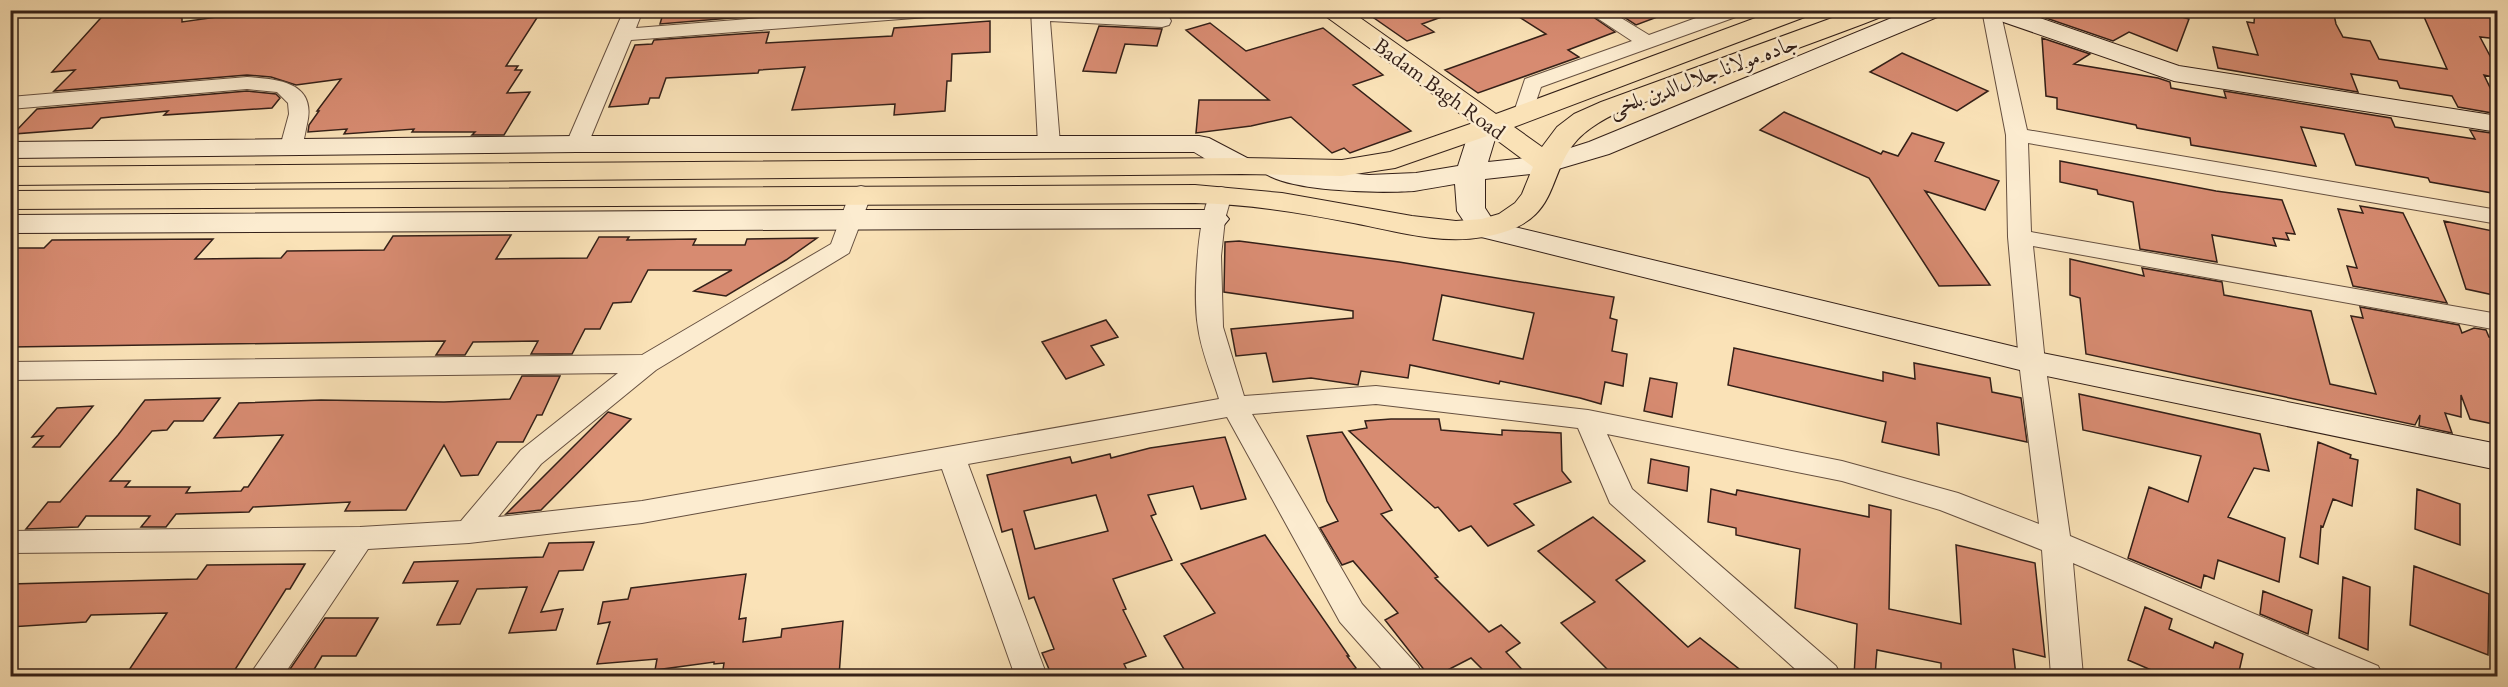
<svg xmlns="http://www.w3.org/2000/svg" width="2508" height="687" font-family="'EB Garamond',Amiri,serif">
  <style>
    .building { fill: #d78b71; stroke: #342018; stroke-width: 1.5; fill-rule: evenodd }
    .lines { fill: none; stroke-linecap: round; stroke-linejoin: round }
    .street-casing { stroke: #665040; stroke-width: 2 }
    .secondary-casing { stroke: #342018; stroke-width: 2 }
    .primary-casing { stroke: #342018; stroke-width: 2 }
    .street { fill: #fcecd0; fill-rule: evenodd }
    .secondary { fill: #fcecd0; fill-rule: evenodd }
    .primary { fill: #fae2b7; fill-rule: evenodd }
    .labels { text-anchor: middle; stroke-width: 5; stroke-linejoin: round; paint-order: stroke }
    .far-street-label { font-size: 22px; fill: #342018; stroke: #fcecd0 }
  </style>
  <rect width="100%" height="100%" fill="#fae2b7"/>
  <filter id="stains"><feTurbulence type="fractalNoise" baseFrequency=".00333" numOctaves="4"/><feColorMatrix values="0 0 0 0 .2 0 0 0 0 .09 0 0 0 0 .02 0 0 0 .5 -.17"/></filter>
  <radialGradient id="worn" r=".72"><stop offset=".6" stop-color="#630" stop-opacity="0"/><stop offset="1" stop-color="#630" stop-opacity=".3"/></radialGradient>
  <path class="building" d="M108 10H172L175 16 182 18V22L267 10H542L506 66H518L515 70H522L507 93 530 92 504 135H472L475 132H412L414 129 344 134 347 129 308 132 309 125 319 111H317L341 79 296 85 271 77 247 75 54 91 75 70 52 72Z
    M664 10H768V15L660 24Z
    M1397 10H1449L1450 14 1422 24 1434 32 1407 41 1374 18Z
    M1508 10H1583L1615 32 1568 50 1579 57 1478 93 1445 70 1546 34Z
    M1613 10H1668V13L1636 25Z
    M2040 10H2157L2189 19 2177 51 2129 32 2113 41 2040 16Z
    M2255 10H2333L2336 24 2343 37 2370 41 2379 59 2447 69 2421 10H2469L2498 15V39L2480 37 2498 71V78L2484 75 2498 104V114L2458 107 2452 96 2400 88 2397 81 2351 74 2358 92 2218 68 2213 47 2258 55 2247 22 2254 23Z
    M990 21V52L952 54 951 81H947L945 111 894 115 895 104 792 110 805 67 759 70 758 73 666 78 659 98H650L648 104 609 107 635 45 652 44 654 40 769 32 766 43 892 36 894 28Z
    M1210 23 1246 51 1323 28 1383 75 1353 85 1411 131 1350 153 1344 148 1332 153 1291 117 1251 126 1196 133 1199 100H1269L1186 30Z
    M1099 26 1162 29 1157 46 1125 44 1116 73 1083 71Z
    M2042 38 2090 54 2074 64 2158 78 2170 82 2171 88 2226 98 2224 91 2391 118 2395 127 2475 139 2470 130 2498 134V194L2430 182 2428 178 2356 165 2344 134 2301 127 2316 166 2191 145 2190 138 2137 128 2136 125 2057 109V98L2046 96Z
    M1902 53 1988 91 1957 111 1870 72Z
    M247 91 276 94 280 98 272 108 164 115 168 111 101 118 92 128 13 134 37 109Z
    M1784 112 1881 154 1883 151 1898 156 1912 133 1944 143 1935 161 1999 181 1985 210 1925 191 1990 285 1939 286 1869 178 1760 130Z
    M2060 161 2216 191 2282 200 2295 234 2286 233 2289 240 2273 238 2276 246 2212 235 2217 262 2140 249 2133 202 2098 194 2097 190 2060 182Z
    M2360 206 2403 213 2447 303 2353 286 2347 266 2357 268 2338 209 2363 213Z
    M2444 221 2498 232V296L2466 289Z
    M511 235 496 259 587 258 599 237H629L627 240 696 239 693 245H745L747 239 817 238 786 260 726 296 694 291 732 270H648L631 302 613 303 600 329H585L572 354H531L538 341 473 342 465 355H436L445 341 10 347V248H44L52 240 213 239 195 259 281 258 287 251 384 250 393 236Z
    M1239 241 1399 262 1614 297 1610 318 1617 320 1612 351 1627 354 1623 386 1605 382 1601 404 1580 398 1500 381 1499 384 1410 365 1408 378 1361 371 1358 385 1311 378 1273 382 1266 353 1236 356 1231 329 1353 318V311L1224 292 1225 242ZM1442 295 1534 313 1523 359 1433 340Z
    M2070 259 2144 276 2142 268 2222 282 2224 295 2311 311 2330 384 2376 394 2351 316 2363 318 2360 307 2459 325 2462 333 2474 328 2486 330 2489 337 2498 338V425L2470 419 2461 395V417L2445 413 2452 433 2419 426 2420 415 2415 425 2086 354 2080 298 2070 295Z
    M1106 320 1118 337 1091 346 1104 365 1066 379 1042 342Z
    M1734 348 1883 381V372L1915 379 1914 363 1990 378 1992 392 2021 398 2027 442 1937 423 1939 455 1882 442 1886 422 1728 385Z
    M522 376H560L542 415H537L523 442H497L478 475 461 476 444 445 406 510 345 511 350 502 253 507 249 512 176 514 166 527H141L150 516H86L78 527 26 529 48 502H60L118 435 145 400 220 398 203 421H174L167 430 152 431 110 481H130L125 487H190L186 493 241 491 244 487H248L283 435 214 438 239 403 321 400 444 402 510 399Z
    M1650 378 1677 383 1672 417 1644 411Z
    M2079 394 2260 434 2269 471 2254 468 2228 517 2285 538 2279 582 2218 560 2214 579 2204 575 2201 588 2128 558 2149 487 2188 502 2201 456 2083 430Z
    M93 406 60 447H33L43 436 32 437 57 408Z
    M608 412 631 419 541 510 506 514Z
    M1391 419H1439L1441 430 1502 435V430L1561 433 1562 471 1571 482 1514 504 1534 525 1488 546 1471 526 1459 531 1438 507 1435 508 1349 431 1367 428 1365 421Z
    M1342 432 1392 510 1381 514 1438 577 1435 578 1489 632 1501 625 1520 643 1506 652 1528 676H1489L1471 658 1436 676H1429L1385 620 1398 613 1353 561 1342 565 1320 528 1338 521 1327 501 1307 436Z
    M1225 437 1246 499 1201 509 1193 486 1148 495 1156 514 1151 516 1172 560 1113 579 1126 609 1123 610 1146 656 1124 664 1130 676H1052L1042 653 1054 649 1034 597 1029 599 1012 529 1002 532 987 475 1070 457 1072 463 1110 454 1111 458 1150 448ZM1096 495 1108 531 1035 549 1024 511Z
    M2318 442 2351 455 2350 458 2358 460 2352 506 2333 499 2323 527 2321 526 2318 564 2300 557Z
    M1651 459 1689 467 1687 491 1648 483Z
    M1711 489 1736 495 1737 490 1869 517V505L1891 510 1889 609 1961 624 1956 545 2035 563 2045 657 2013 649 2016 676H1941V663L1877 650 1875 676H1854L1857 624 1795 608 1800 549 1736 535V528L1708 522Z
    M2417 489 2460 504V545L2415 529Z
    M1593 517 1645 561 1616 580 1688 647 1700 638 1748 676H1614L1561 623 1595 602 1538 551Z
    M1265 535 1349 656H1347L1356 668 1339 676H1188L1164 636 1215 613 1181 564Z
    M594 542 583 570 559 571 541 612 563 609 556 630 509 633 527 587 477 589 460 624 437 625 458 581 403 583 414 562 543 557 549 543Z
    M305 564 290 589H286L231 676H125L167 613 91 615 86 622 10 627V584L197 579 207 565Z
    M2414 566 2489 594 2488 655 2410 625Z
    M746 574 739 619 746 618 743 642 781 637 782 629 843 621 839 676H722L724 663 714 664V662L655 670 657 659 597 664 610 622 598 624 603 602 628 599 631 588Z
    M2343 577 2370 587 2368 650 2339 638Z
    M2263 591 2312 610 2308 634 2260 614Z
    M2145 607 2172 619 2169 629 2213 648 2215 642 2243 654 2238 676H2165L2128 660Z
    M325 618H378L356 656H322L312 673 288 672Z"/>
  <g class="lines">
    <defs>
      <path id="street" d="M174 10H228L226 14C208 18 194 19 176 14Z
        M624 10H643L636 28 862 10H949L947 14 940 16 631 40 588 144 585 149 577 150 569 149 566 144Z
        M1031 10 1162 15 1169 17 1171 21 1169 25 1162 27 1050 21 1060 144 1057 149 1049 150 1041 149 1038 144Z
        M1585 10H1608L1649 35 1718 10H1746L1744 14 1541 87 1530 119 1523 121 1516 119 1513 115 1525 79 1632 41Z
        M1982 10H2000L2027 130 2498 210V224L2028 143 2031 232 2498 314V330L2033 246 2045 362 2070 536 2378 666 2383 676H2334L2073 563 2083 676H2051L2042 550 1940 510 1842 481 1607 434 1632 489 1836 666 1841 676H1803L1610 503 1578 428 1376 404 1252 414 1362 604 1418 666 1423 676H1388L1340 622 1227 417 968 464 1047 676H1015L942 469 642 523 469 543 368 549 283 676H249L336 550 10 553V531L360 527 461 521 521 450 618 373 10 380V362L642 355 831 244 850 193 853 188 861 186 869 188 872 193 849 253 656 370 541 464 498 517 642 501 1219 399C1212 376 1201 351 1198 327 1193 299 1197 212 1213 189L1221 187 1229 189 1232 194 1225 219 1221 256 1223 327 1244 396 1376 386 1588 410 1842 461 1958 493 2039 524 2019 362 2008 237 2006 135Z
        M247 77C278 79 317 82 307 124 305 133 304 144 299 152L291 153 283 152 280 147 289 114 288 103 277 92 247 89 10 109V97Z"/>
      <path id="secondary" d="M1911 10H1945L1942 15 1609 154 1548 172 1485 179V208L1494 222 2032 351 2498 444V470L2032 373 1473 235 1457 211 1455 184C1442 186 1428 189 1414 191 1383 193 1276 193 1258 167L1262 161 1272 159 1303 169 1369 175 1416 173 1458 166 1467 138 1474 123 1484 121 1494 123 1498 129 1488 162 1545 156 1589 142Z
        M1980 10H2017L2179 66 2498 116V132L2174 81 1983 15Z
        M577 136H1199L1209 138 1251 160 1255 166 1251 172C1230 177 1212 162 1194 152H577L10 158V142Z
        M853 210H1214L1224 213 1229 219 1224 225 1214 228 10 233V215Z"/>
      <path id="primary" d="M1321 10H1349L1496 114 1777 10H1813L1810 15 1514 127 1542 147 1557 127 1574 114 1601 102 1854 10H1889L1886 15 1863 24C1805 46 1746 67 1687 88 1656 99 1618 108 1591 128 1538 165 1573 222 1483 237 1438 245 1392 230 1348 222 1297 212 1247 204 1195 203L10 209V191L1195 185 1282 193 1412 216 1456 221 1482 219 1499 214 1515 203 1522 194 1533 167 1490 135 1395 168 1342 176 1241 174 10 185V167L1241 158 1342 160 1390 152 1473 123 1324 15Z"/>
    </defs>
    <use href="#street" class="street-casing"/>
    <use href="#secondary" class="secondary-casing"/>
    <use href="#primary" class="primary-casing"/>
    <use href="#street" class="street"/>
    <use href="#secondary" class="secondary"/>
    <use href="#primary" class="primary"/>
  </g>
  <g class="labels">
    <g class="far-street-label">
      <text transform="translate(1703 75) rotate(-20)" y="8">جاده مولانا جلال‌الدین بلخی</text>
      <text transform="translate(1440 88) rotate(36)" y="8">Badam Bagh Road</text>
    </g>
  </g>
  <rect width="2508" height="687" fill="none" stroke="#fae2b7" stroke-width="36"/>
  <rect x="12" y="12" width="2484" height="663" fill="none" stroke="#342018" stroke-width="3"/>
  <rect x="18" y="18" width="2472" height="651" fill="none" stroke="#342018" stroke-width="1.5"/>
  <rect width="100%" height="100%" filter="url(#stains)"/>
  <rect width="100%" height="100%" fill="url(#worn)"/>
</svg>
